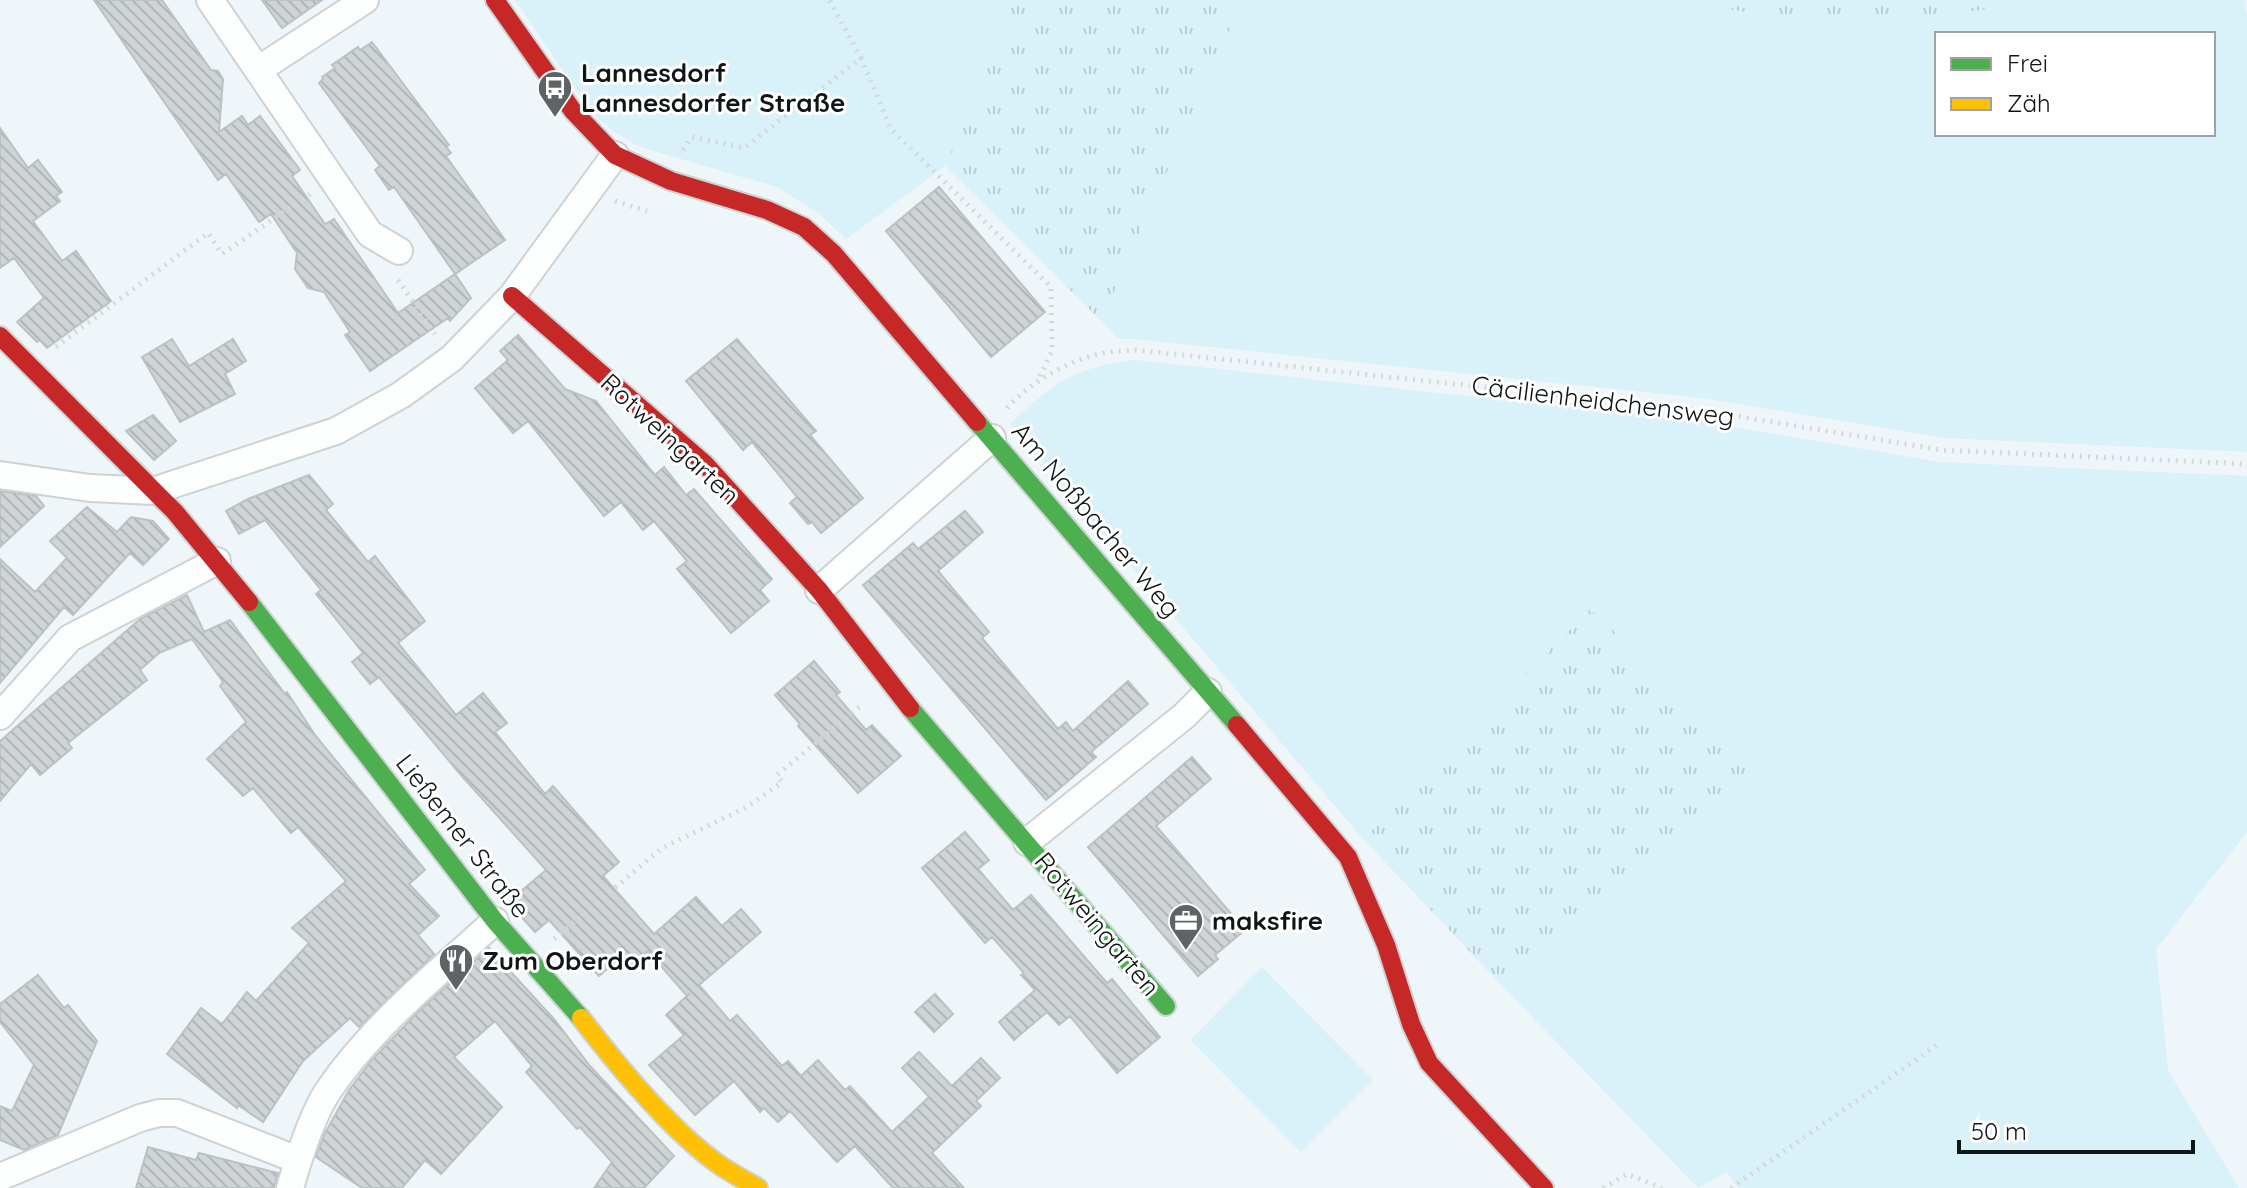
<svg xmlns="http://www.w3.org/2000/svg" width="2247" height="1188" font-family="Quicksand,sans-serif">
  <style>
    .grass { fill: url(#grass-tufts) }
    .green { fill: #d9f1f8; fill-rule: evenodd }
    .building { fill: url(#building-back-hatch); stroke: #bcc1c3; stroke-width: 2 }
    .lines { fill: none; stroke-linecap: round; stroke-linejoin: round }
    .street-casing { stroke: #cdd2d4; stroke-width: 30 }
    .fast-casing { stroke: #cdd2d4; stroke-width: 22 }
    .slow-casing { stroke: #cdd2d4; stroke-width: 22 }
    .jam-casing { stroke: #cdd2d4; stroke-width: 22 }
    .path { stroke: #d6d7d9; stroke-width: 5; stroke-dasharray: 2 6; stroke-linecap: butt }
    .street { stroke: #fdfefe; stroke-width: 26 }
    .fast { stroke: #4caf50; stroke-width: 18 }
    .slow { stroke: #ffc107; stroke-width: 18 }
    .jam { stroke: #c62828; stroke-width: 18 }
    .labels { text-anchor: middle; stroke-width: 6; stroke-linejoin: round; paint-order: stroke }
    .poi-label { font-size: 26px; font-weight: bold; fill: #101516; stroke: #fff; text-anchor: start }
    .street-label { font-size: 26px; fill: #101516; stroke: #fff }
  </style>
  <defs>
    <pattern id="grass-tufts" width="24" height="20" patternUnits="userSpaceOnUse" patternTransform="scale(2)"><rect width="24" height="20" fill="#d9f1f8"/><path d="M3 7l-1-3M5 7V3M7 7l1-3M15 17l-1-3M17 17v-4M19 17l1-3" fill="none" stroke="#b9ced4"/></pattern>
    <pattern id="building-back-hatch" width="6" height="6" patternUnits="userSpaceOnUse" patternTransform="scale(2)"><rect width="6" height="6" fill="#cfd4d7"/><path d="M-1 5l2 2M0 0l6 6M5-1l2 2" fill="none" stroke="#b1b5b8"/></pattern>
  </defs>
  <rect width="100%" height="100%" fill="#eff6f9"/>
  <path class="grass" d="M1014 0H1243L1101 321 945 166Z
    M1667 0H2064L1844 27Z
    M1590 609 1758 766 1508 992 1363 839Z"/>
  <path class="green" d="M515 0H1014L945 166 846 239 818 213 777 187 640 147 614 132 592 113Z
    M1243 0H1667L1844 27 2064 0H2244L2247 16V452L1945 438 1701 398 1134 339H1118L1101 321ZM1937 34H2213V134H1937Z
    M1135 360 1698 421 1940 462 2247 476V832L2156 949 2168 1070 2239 1188H1738L1727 1172 1698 1188 1508 992 1758 766 1590 609 1363 839 1010 424C1053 383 1074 367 1135 360Z
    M1262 967 1373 1080 1301 1152 1190 1040Z"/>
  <path class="building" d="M94 0H162L211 70 218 71 223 79 219 132 242 116 248 125 260 116 300 170 292 176 325 224 334 219 398 313 455 274 471 298 450 321 448 318 370 371 345 335 350 332 324 292 308 288 295 269 297 253 271 214 259 222 226 174 218 180Z
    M262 0H322L282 28Z
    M372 42 449 145 446 147 451 153 446 156 505 240 455 274 397 191 394 187 389 190 375 170 380 166 319 83 323 79 322 77 335 68 332 65 358 47 360 50Z
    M0 128 28 168 38 160 62 192 56 196 60 201 33 221 62 261 76 251 111 301 47 348 40 340 37 342 17 322 44 298 14 258 0 268Z
    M939 187 1045 312 991 357 886 231Z
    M518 335 565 389 596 401 655 475 664 467 686 495 694 489 772 579 760 590 769 601 731 633 677 569 687 561 654 521 643 530 621 502 604 516 528 421 513 433 475 388 508 360 500 351Z
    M172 339 189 366 233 339 246 361 225 374 235 394 180 422 142 357Z
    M737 339 816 431 810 435 863 498 821 533 812 522 808 524 790 503 797 497 752 442 743 450 686 381Z
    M153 415 176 441 154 460 126 431Z
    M309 475 333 504 326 510 368 562 375 556 425 621 398 643 456 715 483 693 507 723 495 732 545 794 553 786 619 862 603 876 654 934 696 897 722 926 741 909 761 932 699 985 730 1021 737 1015 782 1066 788 1061 801 1076 818 1060 845 1090 850 1086 892 1132 929 1097 902 1068 919 1052 952 1086 981 1058 1000 1078 976 1101 981 1106 932 1153 964 1188H893L855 1146 837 1162 790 1111 778 1122 764 1108 760 1112 734 1081 695 1115 649 1065 684 1035 666 1015 690 993 687 996 648 951 629 968 621 957 599 976 549 920 535 932 508 902 546 870 460 774 379 677 370 684 352 662 363 653 316 594 321 590 265 520 239 534 226 511 248 499Z
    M0 491 36 496 44 506 0 547Z
    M87 507 117 532 131 517 153 521 169 539 143 565 130 553 73 615 64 607 0 683V559L35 592 67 558 50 541Z
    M965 511 983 532 938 571 989 632 982 638 1058 729 1066 722 1073 731 1128 681 1148 704 1091 752 1096 757 1046 800 863 585 913 543 918 549Z
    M187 595 204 632 230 620 285 694 287 692 315 735 425 870 409 884 439 916 418 935 434 954 359 1027 350 1018 303 1061 263 1122 238 1105 237 1108 167 1054 201 1008 222 1024 247 992 256 1001 309 943 292 928 346 881 298 827 291 833 253 788 243 796 207 759 246 722 220 686 223 682 192 639 159 653 140 670 147 680 68 743 72 748 40 775 31 764 0 801V741L140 619Z
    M814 661 840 692 836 695 866 730 872 725 901 756 858 793 798 726 800 724 775 695Z
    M1192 757 1211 779 1156 826 1245 930 1215 955 1218 959 1198 976 1088 847Z
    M965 832 989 860 978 869 1013 910 1031 895 1107 983 1112 979 1160 1037 1117 1073 1070 1016 1059 1025 1047 1012 1014 1040 999 1022 1035 990 1021 975 1024 973 992 937 985 943 922 868Z
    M489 948 554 1019 590 1066 674 1156 644 1188H594L612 1162 580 1127 577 1129 526 1072 532 1066 495 1021 454 1057 502 1107 441 1174 425 1160 402 1188H362L316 1157 324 1135 349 1090 371 1061 417 1013Z
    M38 975 64 1008 68 1005 97 1041 58 1135 24 1150 0 1140V1106L12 1111 34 1065 0 1022V1004Z
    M935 994 953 1014 934 1032 915 1012Z
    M148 1147 196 1160 199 1153 278 1173 274 1188H136Z"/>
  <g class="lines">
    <defs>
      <path id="street" d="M210 0 370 234 399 251
        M258 70 365 0
        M0 475 90 488 153 491 336 431 401 395 452 358 512 296 615 155
        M819 590 992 438
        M0 716 70 638 217 561
        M1027 842 1184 716 1208 692
        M0 1177 140 1118 159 1113H177L298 1160
        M290 1188C298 1160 312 1115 328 1091 372 1026 437 974 495 921"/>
      <path id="fast" d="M977 422 1237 725
        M249 602 495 921 581 1018
        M910 708 1166 1006"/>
      <path id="slow" d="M581 1018C617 1065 672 1132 721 1166 733 1174 746 1181 758 1188"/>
      <path id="jam" d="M495 0 573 111 615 155 671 181 767 210 804 227 834 254 977 422
        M512 296 705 464 819 590 910 708
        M0 336 175 512 249 602
        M1237 725 1348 857 1386 945 1411 1024 1429 1063 1544 1188"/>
    </defs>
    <use href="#street" class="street-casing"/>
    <use href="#fast" class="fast-casing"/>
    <use href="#slow" class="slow-casing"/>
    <use href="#jam" class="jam-casing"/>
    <path class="path" d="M861 58 891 129 1051 287 1052 351 1037 382
      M683 150 692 137 744 148 861 58 829 0
      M615 201 647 211
      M398 280 435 334
      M56 347 208 233 222 254 310 194
      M1007 408C1029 383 1066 362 1098 354 1110 351 1124 351 1136 350L1699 410 1942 450 2247 464
      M554 939 662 848 747 807 782 782 777 775 863 704
      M1603 1188 1627 1174 1662 1188
      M1731 1188 1940 1043"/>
    <use href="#street" class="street"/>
    <use href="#fast" class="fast"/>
    <use href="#slow" class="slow"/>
    <use href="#jam" class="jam"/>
  </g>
  <defs>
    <symbol id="bus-pin" viewBox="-11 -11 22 30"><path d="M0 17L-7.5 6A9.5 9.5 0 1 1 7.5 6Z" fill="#5e6465" stroke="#fff"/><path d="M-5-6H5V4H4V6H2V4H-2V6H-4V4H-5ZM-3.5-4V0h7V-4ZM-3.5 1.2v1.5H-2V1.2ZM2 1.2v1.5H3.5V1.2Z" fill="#fff"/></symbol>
    <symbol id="office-pin" viewBox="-11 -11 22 30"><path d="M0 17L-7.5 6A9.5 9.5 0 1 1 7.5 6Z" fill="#5e6465" stroke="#fff"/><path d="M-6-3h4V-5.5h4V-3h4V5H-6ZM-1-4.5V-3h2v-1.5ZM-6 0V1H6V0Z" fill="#fff"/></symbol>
    <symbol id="restaurant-pin" viewBox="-11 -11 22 30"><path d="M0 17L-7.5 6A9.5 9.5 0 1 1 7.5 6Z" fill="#5e6465" stroke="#fff"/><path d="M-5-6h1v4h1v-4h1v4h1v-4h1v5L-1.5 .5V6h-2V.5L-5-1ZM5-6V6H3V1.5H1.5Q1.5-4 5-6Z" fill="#fff"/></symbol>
  </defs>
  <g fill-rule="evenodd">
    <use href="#bus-pin" x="535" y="68" width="40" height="54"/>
    <use href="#office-pin" x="1166" y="901" width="40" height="54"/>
    <use href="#restaurant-pin" x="436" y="941" width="40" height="54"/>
  </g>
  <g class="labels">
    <g class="poi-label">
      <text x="581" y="82">Lannesdorf<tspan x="581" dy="30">Lannesdorfer Straße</tspan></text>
      <text x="1212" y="930">maksfire</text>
      <text x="482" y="970">Zum Oberdorf</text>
    </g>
    <g class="street-label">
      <text transform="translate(1603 401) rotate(7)" y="9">Cäcilienheidchensweg</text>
      <text transform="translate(670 439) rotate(43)" y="9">Rotweingarten</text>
      <text transform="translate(1096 520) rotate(50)" y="9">Am Noßbacher Weg</text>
      <text transform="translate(463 836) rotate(52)" y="9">Ließemer Straße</text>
      <text transform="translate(1097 924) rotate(50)" y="9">Rotweingarten</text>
    </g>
  </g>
  <rect x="1935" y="32" width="280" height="104" fill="#ffffff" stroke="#9fa1a2" stroke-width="2"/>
  <rect x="1951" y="58" width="40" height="12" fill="#4caf50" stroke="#9fa1a2" stroke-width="2"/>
  <text x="2007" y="72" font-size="24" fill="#101516">Frei</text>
  <rect x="1951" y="98" width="40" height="12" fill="#ffc107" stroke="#9fa1a2" stroke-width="2"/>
  <text x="2007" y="112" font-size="24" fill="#101516">Zäh</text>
  <path d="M1959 1140v12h234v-12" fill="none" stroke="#101516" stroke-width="4"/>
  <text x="1971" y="1140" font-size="24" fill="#101516" stroke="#ffffff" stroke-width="6" paint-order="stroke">50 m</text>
</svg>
